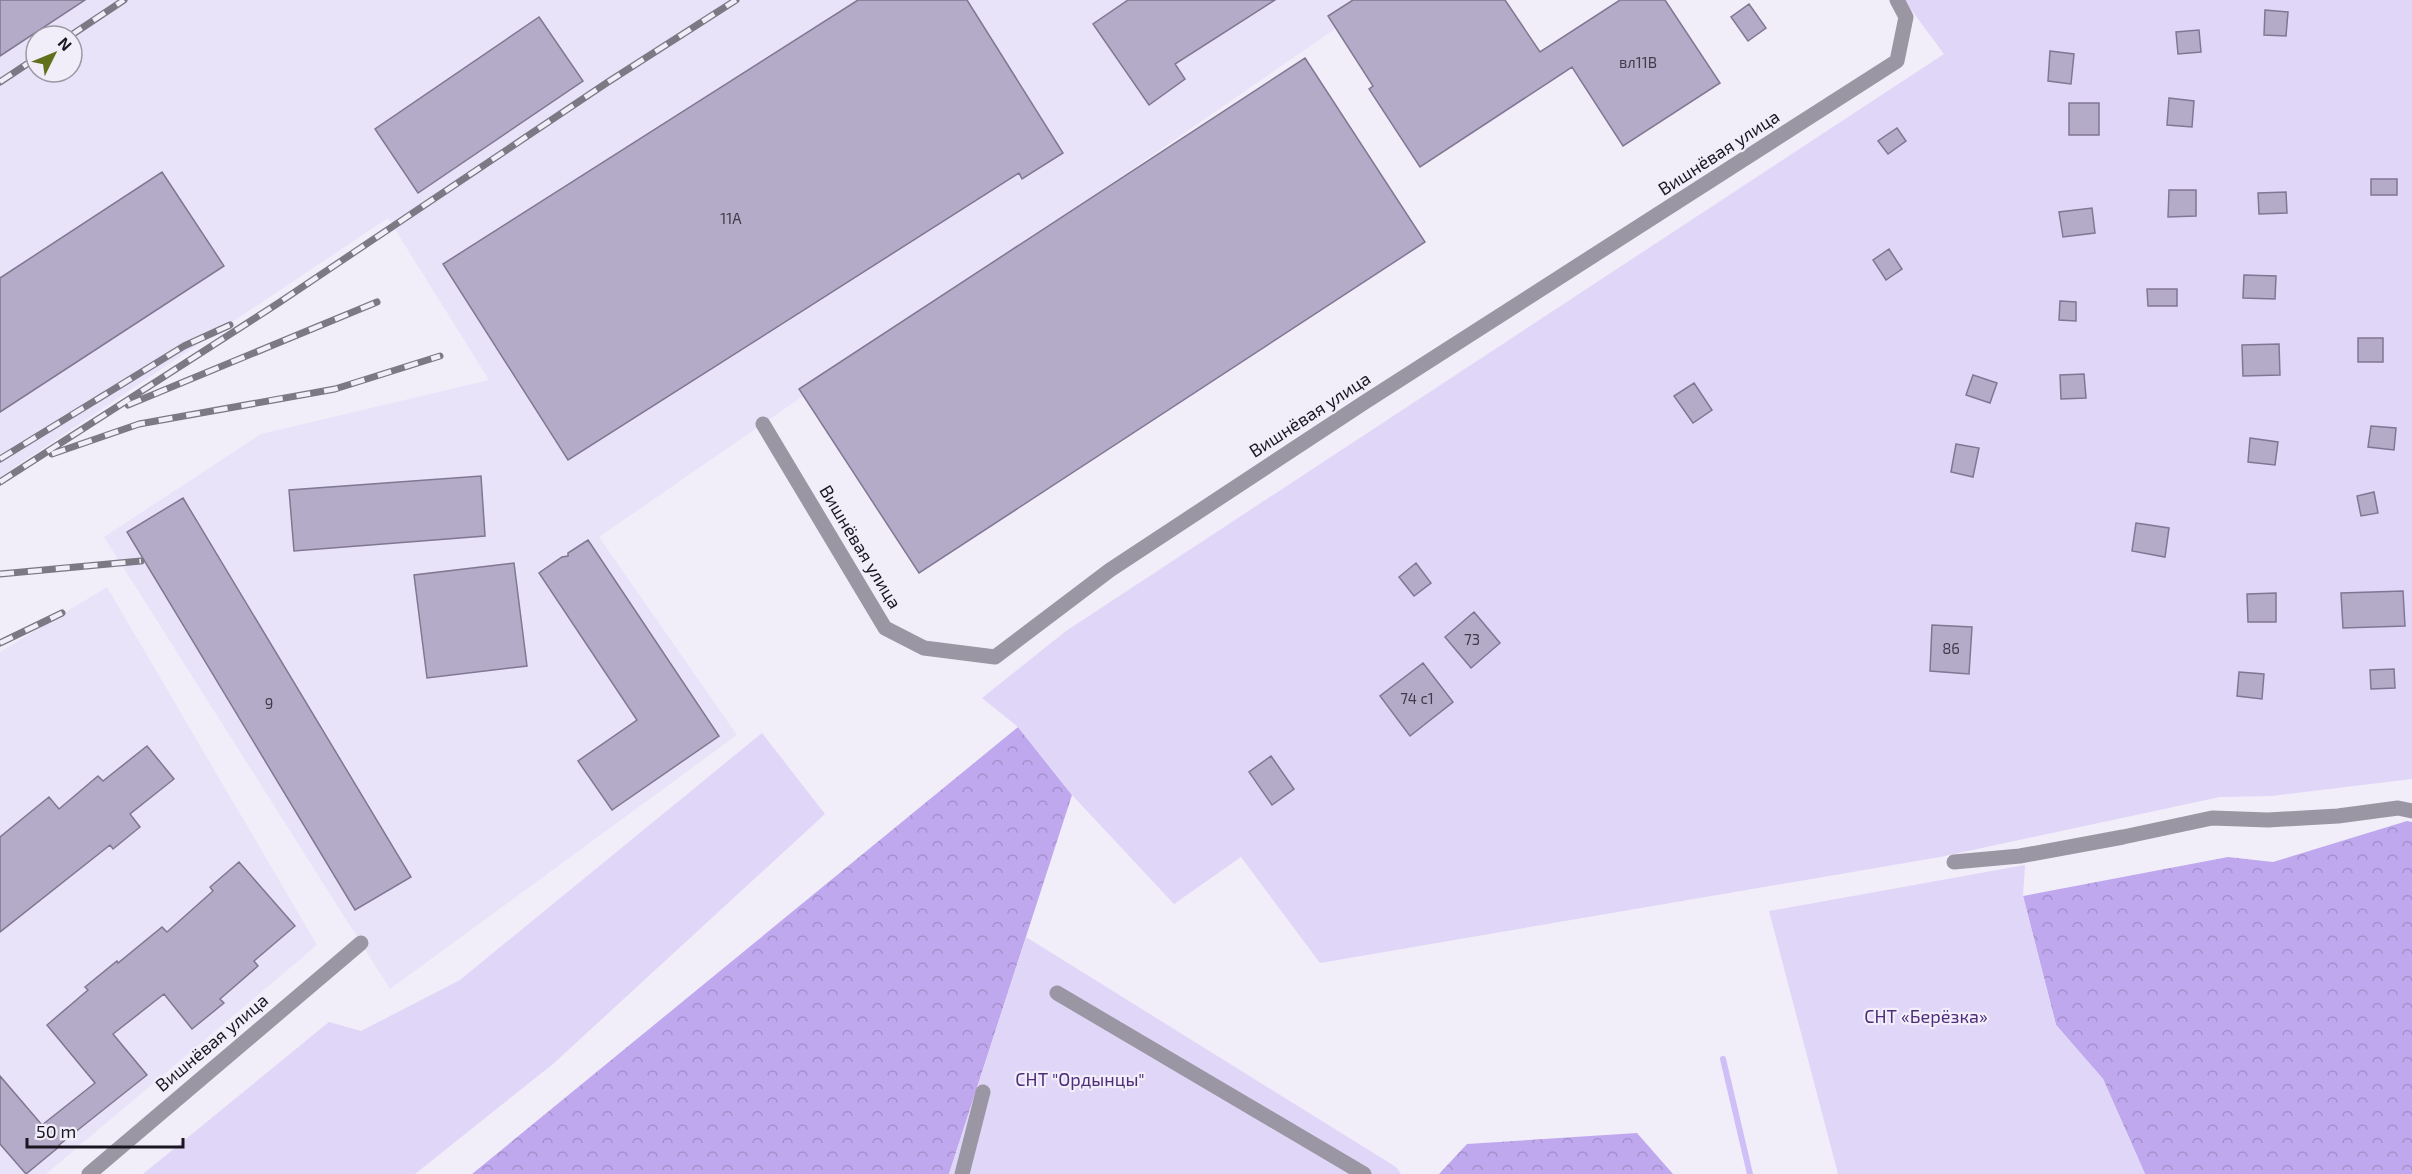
<svg xmlns="http://www.w3.org/2000/svg" width="2412" height="1174" font-family="'Exo 2',sans-serif">
  <style>
    .built { fill: #e9e3f9; fill-rule: evenodd }
    .forest { fill: url(#forest-crowns) }
    .garden { fill: #e0d6f7 }
    .lines { fill: none; stroke-linecap: round; stroke-linejoin: round }
    .stream { stroke: #d0bef6; stroke-width: 6 }
    .building { fill: #b4abc8; stroke: #807793; stroke-width: 1.5 }
    .street { stroke: #9a96a3; stroke-width: 15 }
    .rail-casing { stroke: #7c7884; stroke-width: 7 }
    .rail { stroke: #f1eefa; stroke-width: 4.5; stroke-dasharray: 14; stroke-linecap: butt }
    .labels { text-anchor: middle; stroke-width: 4.5; stroke-linejoin: round; paint-order: stroke }
    .number-label { font-size: 15px; fill: #403b4b }
    .street-label { font-size: 18px; fill: #1a1621; stroke: #f1eefa }
    .park-label { font-size: 18px; fill: #4f2d7d; stroke: #f1eefa }
  </style>
  <defs>
    <pattern id="forest-crowns" width="20" height="18" patternUnits="userSpaceOnUse" patternTransform="scale(1.5)"><rect width="20" height="18" fill="#c0a8ee"/><path d="M2 6a3 3 0 1 1 6 0M12 15a3 3 0 1 1 6 0" fill="none" stroke="#a490cc"/></pattern>
  </defs>
  <rect width="100%" height="100%" fill="#f1eefa"/>
  <path class="built" d="M0 0H1377L599 537 737 735 390 989 104 537 261 434 489 380 388 218 0 477ZM36 36H72V72H36Z
    M107 587 317 945 46 1174H0V652Z"/>
  <path class="forest" d="M1018 727 1072 795 949 1174H472Z
    M2407 821 2412 822V1174H2145L2103 1079 2056 1025 2023 896 2228 857 2273 862Z
    M1637 1133 1673 1174H1439L1467 1144Z"/>
  <path class="garden" d="M1904 0H2412V779L2271 796 2220 797 1940 857 1320 963 1241 857 1174 904 1072 795 1018 727 982 698 1066 631 1944 54Z
    M762 733 825 814 553 1064 415 1174H143L329 1022 361 1031 460 980Z
    M2025 865 2023 896 2056 1025 2103 1079 2145 1174H1838L1769 911Z
    M1026 937 1396 1167 1401 1174H949Z"/>
  <g class="lines">
    <path class="stream" d="M1723 1059 1750 1174"/>
  </g>
  <path class="building" d="M0 0H85L0 56Z
    M858 0H967L1063 153 1022 179 1019 173 568 460 443 264Z
    M1128 0H1275L1175 64 1185 79 1149 105 1093 24Z
    M1353 0H1505L1540 52 1620 0H1665L1720 83 1623 146 1572 67 1420 167 1369 89 1373 86 1328 16Z
    M1749 4 1766 28 1748 41 1731 17Z
    M2265 10 2288 12 2286 36 2264 35Z
    M539 17 583 81 418 193 375 129Z
    M2199 30 2201 52 2178 54 2176 32Z
    M2050 51 2074 54 2071 84 2048 81Z
    M1305 58 1425 242 919 573 799 389Z
    M2169 98 2194 101 2192 127 2167 125Z
    M2069 103H2099V135H2069Z
    M1897 128 1906 141 1888 154 1878 141Z
    M162 172 224 266 0 412V278Z
    M2371 179H2397V195H2371Z
    M2169 190H2196V216L2168 217Z
    M2286 192 2287 213 2259 214 2258 193Z
    M2092 208 2095 233 2063 237 2059 212Z
    M1889 249 1902 269 1886 280 1873 260Z
    M2244 275 2276 276 2275 299 2243 298Z
    M2147 289H2177V306H2148Z
    M2060 301 2076 302V321L2059 320Z
    M2358 338H2383V362H2358Z
    M2279 344 2280 375 2243 376 2242 345Z
    M2084 374 2086 398 2061 399 2060 375Z
    M1973 375 1997 383 1990 403 1966 395Z
    M1694 383 1712 410 1693 423 1674 396Z
    M2371 426 2396 428 2394 450 2368 447Z
    M2250 438 2278 442 2275 465 2248 462Z
    M1956 444 1979 448 1973 477 1951 472Z
    M481 476 485 536 294 551 289 490Z
    M2374 492 2378 513 2361 516 2357 496Z
    M183 498 411 877 355 910 127 532Z
    M2136 523 2169 528 2165 557 2132 551Z
    M588 540 719 736 612 810 578 761 637 720 539 573 562 557 568 556V553Z
    M514 563 527 666 427 678 414 575Z
    M1416 563 1431 583 1414 596 1399 577Z
    M2403 591 2405 626 2343 628 2341 593Z
    M2276 593V622H2248L2247 594Z
    M1474 612 1500 643 1471 668 1445 637Z
    M1932 625 1972 627 1969 674 1930 671Z
    M1423 663 1453 702 1410 736 1380 696Z
    M2394 669 2395 688 2371 689 2370 670Z
    M2239 672 2264 674 2262 699 2237 696Z
    M147 746 174 779 130 814 140 827 113 849 110 845 0 932V837L49 797 59 809 98 776 103 781Z
    M1271 756 1294 789 1272 805 1249 772Z
    M239 862 295 926 254 961 258 966 220 999 224 1003 192 1029 164 994 113 1034 147 1075 59 1145 60 1146 26 1174 0 1144V1076L42 1125 95 1083 47 1025 88 990 85 987 117 961 118 963 162 927 167 932 213 891 210 887Z"/>
  <g class="lines">
    <path class="street" d="M763 424 885 628 924 648 995 657 1110 570 1365 402 1897 61 1906 17 1897 0
      M1954 862 2020 856 2123 837 2212 818 2268 820 2338 816 2398 808 2412 811
      M1057 993 1364 1174
      M89 1174 361 943
      M962 1174 983 1092"/>
    <defs>
      <path id="rail" d="M70 36 124 0
        M0 82 36 58
        M128 405 377 302
        M52 454 139 424 335 389 440 356
        M0 459 184 346 230 325
        M0 482 277 304 608 82 736 0
        M0 574 141 561
        M0 643 62 613"/>
    </defs>
    <use href="#rail" class="rail-casing"/>
    <use href="#rail" class="rail"/>
  </g>
  <g class="labels">
    <g class="number-label">
      <text x="1638" y="68">вл11В</text>
      <text x="731" y="224">11А</text>
      <text x="1472" y="645">73</text>
      <text x="1951" y="654">86</text>
      <text x="1417" y="704">74 с1</text>
      <text x="269" y="709">9</text>
    </g>
    <g class="street-label">
      <text transform="translate(1719 153) rotate(-33)" y="6">Вишнёвая улица</text>
      <text transform="translate(1310 415) rotate(-33)" y="6">Вишнёвая улица</text>
      <text transform="translate(860 547) rotate(59)" y="6">Вишнёвая улица</text>
      <text transform="translate(212 1043) rotate(-40)" y="6">Вишнёвая улица</text>
    </g>
    <g class="park-label">
      <text x="1926" y="1023">СНТ «Берёзка»</text>
      <text x="1080" y="1086">СНТ "Ордынцы"</text>
    </g>
  </g>
  <g transform="translate(54 54) rotate(47)"><circle r="28" fill="#f1eefa" stroke="#9b98a3" stroke-width="1.5"/>
  <path d="M0-4.5L10 22L0 15L-10 22Z" fill="#60701b"/>
  <text y="-9" font-size="16" font-weight="bold" text-anchor="middle" fill="#1a1621">N</text>
  </g>
  <path d="M27 1138v9h156v-9" fill="none" stroke="#1a1621" stroke-width="3"/>
  <text x="36" y="1138" font-size="18" fill="#1a1621" stroke="#f1eefa" stroke-width="4.5" paint-order="stroke">50 m</text>
</svg>
